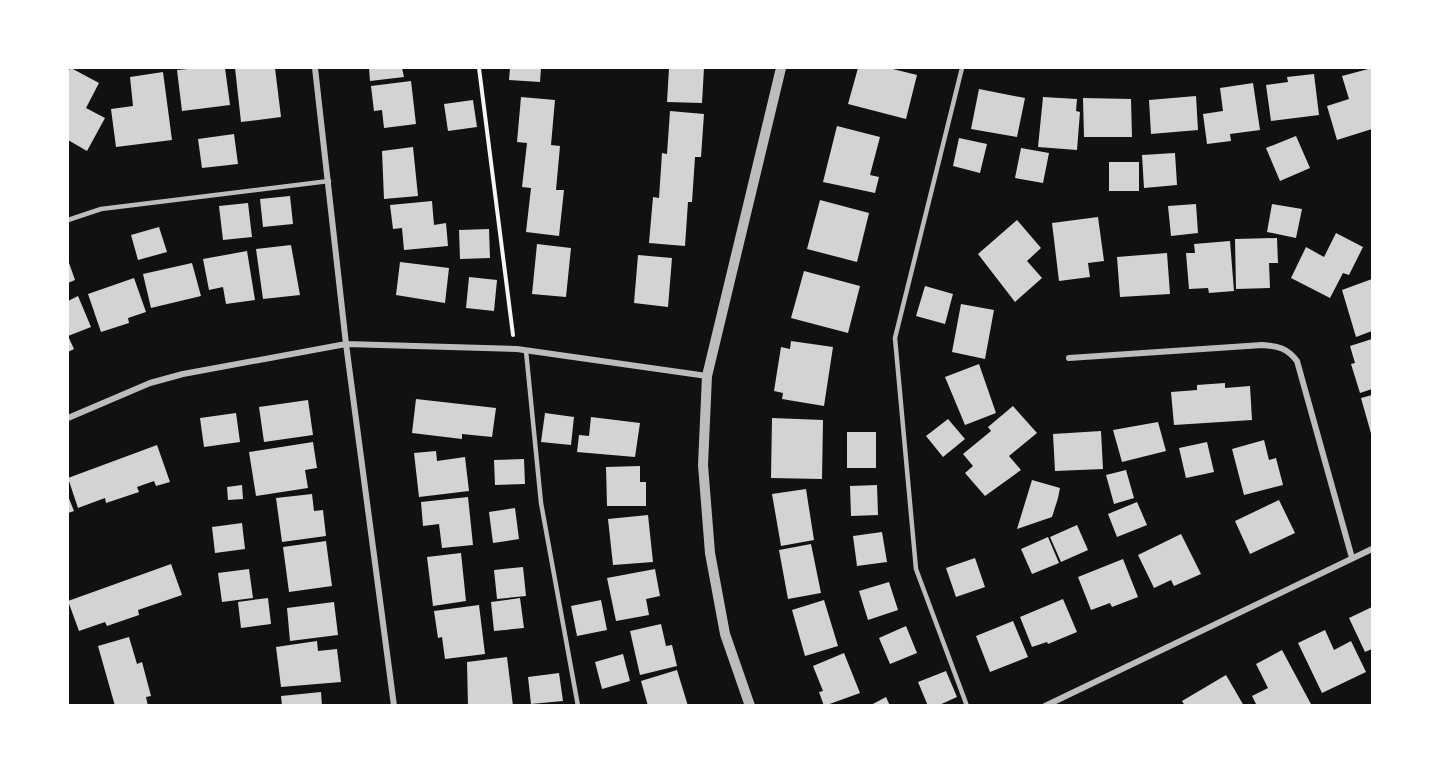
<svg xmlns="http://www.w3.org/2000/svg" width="1440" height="773" font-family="Figtree,sans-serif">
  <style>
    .building { fill: #d3d3d3 }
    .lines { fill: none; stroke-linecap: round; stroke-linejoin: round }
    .path { stroke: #f5f5f5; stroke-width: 4 }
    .service { stroke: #bcbcbc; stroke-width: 4.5 }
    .minor { stroke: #bcbcbc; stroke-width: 6 }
    .tertiary { stroke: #bcbcbc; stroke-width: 10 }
  </style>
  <rect width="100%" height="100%" fill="#111"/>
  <path class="building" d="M71 68 99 83 86 108 105 118 87 151 68 140V71Z
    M199 68H225L230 105 182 111 177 70Z
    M235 68H275L281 117 241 122Z
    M369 68H402L404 77 370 81Z
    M510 68H541L540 82 509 80Z
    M669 68H704L702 103 667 102Z
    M858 68H889L917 75 906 119 848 104Z
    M1372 68V129L1337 140 1327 106 1349 99 1342 76Z
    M163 72 172 140 116 147 111 109 133 106 130 77Z
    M1314 74 1319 115 1271 121 1266 85 1288 82 1287 77Z
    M411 81 416 124 384 128 382 110 374 111 371 86Z
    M1253 83 1260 130 1230 134 1231 141 1207 144 1203 114 1223 111 1220 88Z
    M979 89 1025 98 1017 137 971 129Z
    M1196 96 1198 130 1151 134 1149 100Z
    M521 97 555 100 551 145 560 146 556 190H564L559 236 526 232 531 188 522 187 527 143 517 142Z
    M1043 97 1077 99 1076 111 1080 112 1077 150 1038 147Z
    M1083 98 1131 99 1132 137H1084Z
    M473 100 477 127 448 131 444 104Z
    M670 111 704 114 701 157H695L692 202H688L685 246 649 243 653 197 659 198 662 153 667 154Z
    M837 126 880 137 870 175 879 177 875 193 823 182Z
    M234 134 238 164 202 168 198 139Z
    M1296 136 1310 168 1280 181 1266 148Z
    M959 138 987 144 980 173 953 166Z
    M413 147 418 196 384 199 382 151Z
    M1021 148 1049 153 1043 183 1015 178Z
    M1175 153 1177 185 1144 188 1142 155Z
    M1109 162H1139V191H1109Z
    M290 196 293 224 263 227 260 199Z
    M820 200 869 213 857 262 807 249Z
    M432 201 434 225 446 223 448 246 404 250 402 228 393 229 390 205Z
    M248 203 252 237 223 240 219 206Z
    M1196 204 1198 233 1171 236 1168 206Z
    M1272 204 1302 209 1296 238 1267 232Z
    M1098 217 1104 261 1088 263 1090 277 1059 281 1052 223Z
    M1017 220 1041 248 1027 261 1042 278 1015 302 978 254Z
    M159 227 167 252 138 260 131 235Z
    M489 229 490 258 460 259 459 230Z
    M1336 233 1363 247 1349 275 1343 273 1330 298 1291 278 1306 247 1324 257Z
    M1277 238 1278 263H1269L1270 288 1236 289 1235 239Z
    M1230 241 1234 291 1209 293 1208 288 1189 289 1186 253H1195L1194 244Z
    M537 244 571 248 566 297 532 294Z
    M291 245 300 295 263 299 256 249Z
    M247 251 255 300 226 304 223 287 209 290 203 259Z
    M1167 253 1170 294 1120 297 1117 257Z
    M638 255 672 258 668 307 634 303Z
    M68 260 75 280 68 283Z
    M400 262 449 268 445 303 396 295Z
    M192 263 201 296 151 308 143 274Z
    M804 271 860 286 848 333 791 318Z
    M469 277 497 280 494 311 466 308Z
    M134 278 146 312 128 318 129 323 101 332 88 294Z
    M1372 279V331L1356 337 1342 290Z
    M925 286 953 294 945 324 916 316Z
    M78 296 91 327 68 336 74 349 68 352V301Z
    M961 304 994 310 985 359 952 352Z
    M1372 339V389L1360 393 1351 364 1355 363 1350 346Z
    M791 341 833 347 824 406 782 399 783 393 774 391 781 347 790 349Z
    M979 364 996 413 965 425 945 377Z
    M1225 383V388L1250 386 1252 420 1174 425 1171 392 1197 390V385Z
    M1372 395V437L1361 398Z
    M416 399 496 408 492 437 462 434V439L412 433Z
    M308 400 313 435 264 442 259 407Z
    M1013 406 1037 433 1009 456 1021 470 985 496 965 473 973 466 963 454 991 431 988 427Z
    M236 413 240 442 204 447 200 418Z
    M545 413 574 417 571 445 541 442Z
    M591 417 640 423 635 457 577 452 579 435 589 436Z
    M772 418 823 420 822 479 771 478Z
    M948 419 965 439 943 457 926 436Z
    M1158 422 1166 451 1122 462 1113 430Z
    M1101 431 1103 469 1055 471 1053 434Z
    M847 432H876V468H847Z
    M1264 440 1269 460 1276 458 1283 485 1244 495 1232 449Z
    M313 442 317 468 305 470 308 488 256 496 249 452Z
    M1207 442 1214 472 1186 478 1179 448Z
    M157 445 170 482 156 486 154 481 137 487 139 492 106 503 105 498 78 508 68 478Z
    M436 451 437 461 465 457 469 491 419 497 414 453Z
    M524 459 525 484 495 485 494 460Z
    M640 466V482H646V506H607L606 467Z
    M1126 470 1134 498 1114 504 1106 475Z
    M1032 480 1060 488 1058 498 1052 517 1017 529Z
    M242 485 243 499 228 500 227 487Z
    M877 485 878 515 851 516 850 486Z
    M806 489 814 540 781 546 772 494Z
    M312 494 314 511 323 510 326 536 282 542 276 498Z
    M68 496 74 511 68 513Z
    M468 497 473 545 442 548 439 524 423 526 421 502Z
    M1279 500 1295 533 1250 554 1235 521Z
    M1137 502 1147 525 1117 537 1108 514Z
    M515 508 519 539 493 543 489 512Z
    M648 515 653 562 613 565 608 519Z
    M242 523 245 549 215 553 212 527Z
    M1077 525 1088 550 1061 562 1050 537Z
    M882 532 887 562 857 566 853 536Z
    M1181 534 1201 574 1174 586 1171 580 1154 588 1138 555Z
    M1048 537 1059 563 1032 574 1021 549Z
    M326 541 332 586 289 592 283 547Z
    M811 544 821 593 788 599 779 550Z
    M461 553 466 601 433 606 427 557Z
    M975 558 985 587 956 597 946 568Z
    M1123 559 1138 597 1112 607 1110 603 1091 610 1078 577Z
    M171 564 182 595 138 610 139 615 107 626 105 622 79 631 68 601Z
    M523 567 526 596 497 599 494 570Z
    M249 569 253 598 222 602 218 573Z
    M655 569 660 596 646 599 649 615 616 621 607 578Z
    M889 582 898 610 868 620 859 591Z
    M268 598 271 624 241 628 238 602Z
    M520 598 524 628 494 631 491 602Z
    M1063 599 1077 632 1048 644 1047 642 1032 647 1020 617Z
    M601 600 607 630 577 636 571 606Z
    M824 600 838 646 805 656 792 610Z
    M334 602 338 635 290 641 287 608Z
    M479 605 485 654 445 659 442 637 438 638 434 611Z
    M1372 607V649L1365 652 1349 618Z
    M1013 621 1028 657 990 672 976 636Z
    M661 624 666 646 672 645 677 666 640 675 630 631Z
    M906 626 917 653 890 664 879 638Z
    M1325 630 1334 650 1351 641 1366 672 1322 693 1298 643Z
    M129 637 137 664 142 662 151 696 146 697 148 706H115L98 646Z
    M317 641 318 651 337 649 341 682 281 687 276 647Z
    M1282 650 1312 706H1257L1252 696 1268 688 1256 664Z
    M844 653 860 693 824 706 819 692 823 691 813 666Z
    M623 654 630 681 602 689 595 662Z
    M507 657 513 706H468L467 662Z
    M677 670 688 706H648L641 681Z
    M946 671 957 697 937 706H928L918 682Z
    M559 673 563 701 531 704 528 677Z
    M1226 675 1244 706H1185L1182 701Z
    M321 692 322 706H282L281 696Z
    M886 697 890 706H869Z"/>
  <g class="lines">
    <path class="path" d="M479 68 513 335"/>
    <path class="service" d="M962 68 895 338 916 569 967 706
      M68 220 101 209 329 181
      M526 351 541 503 578 706"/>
    <path class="minor" d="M315 68 346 344 394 706
      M1069 358 1262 345C1278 346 1287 348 1297 361L1352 558
      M68 418 150 383 183 374 346 344 517 349 707 376
      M1045 706 1372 549"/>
    <path class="tertiary" d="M750 706 725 634 710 553 703 465 707 376 781 68"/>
  </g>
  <rect width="1440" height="773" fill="none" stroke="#ffffff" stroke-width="138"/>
</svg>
